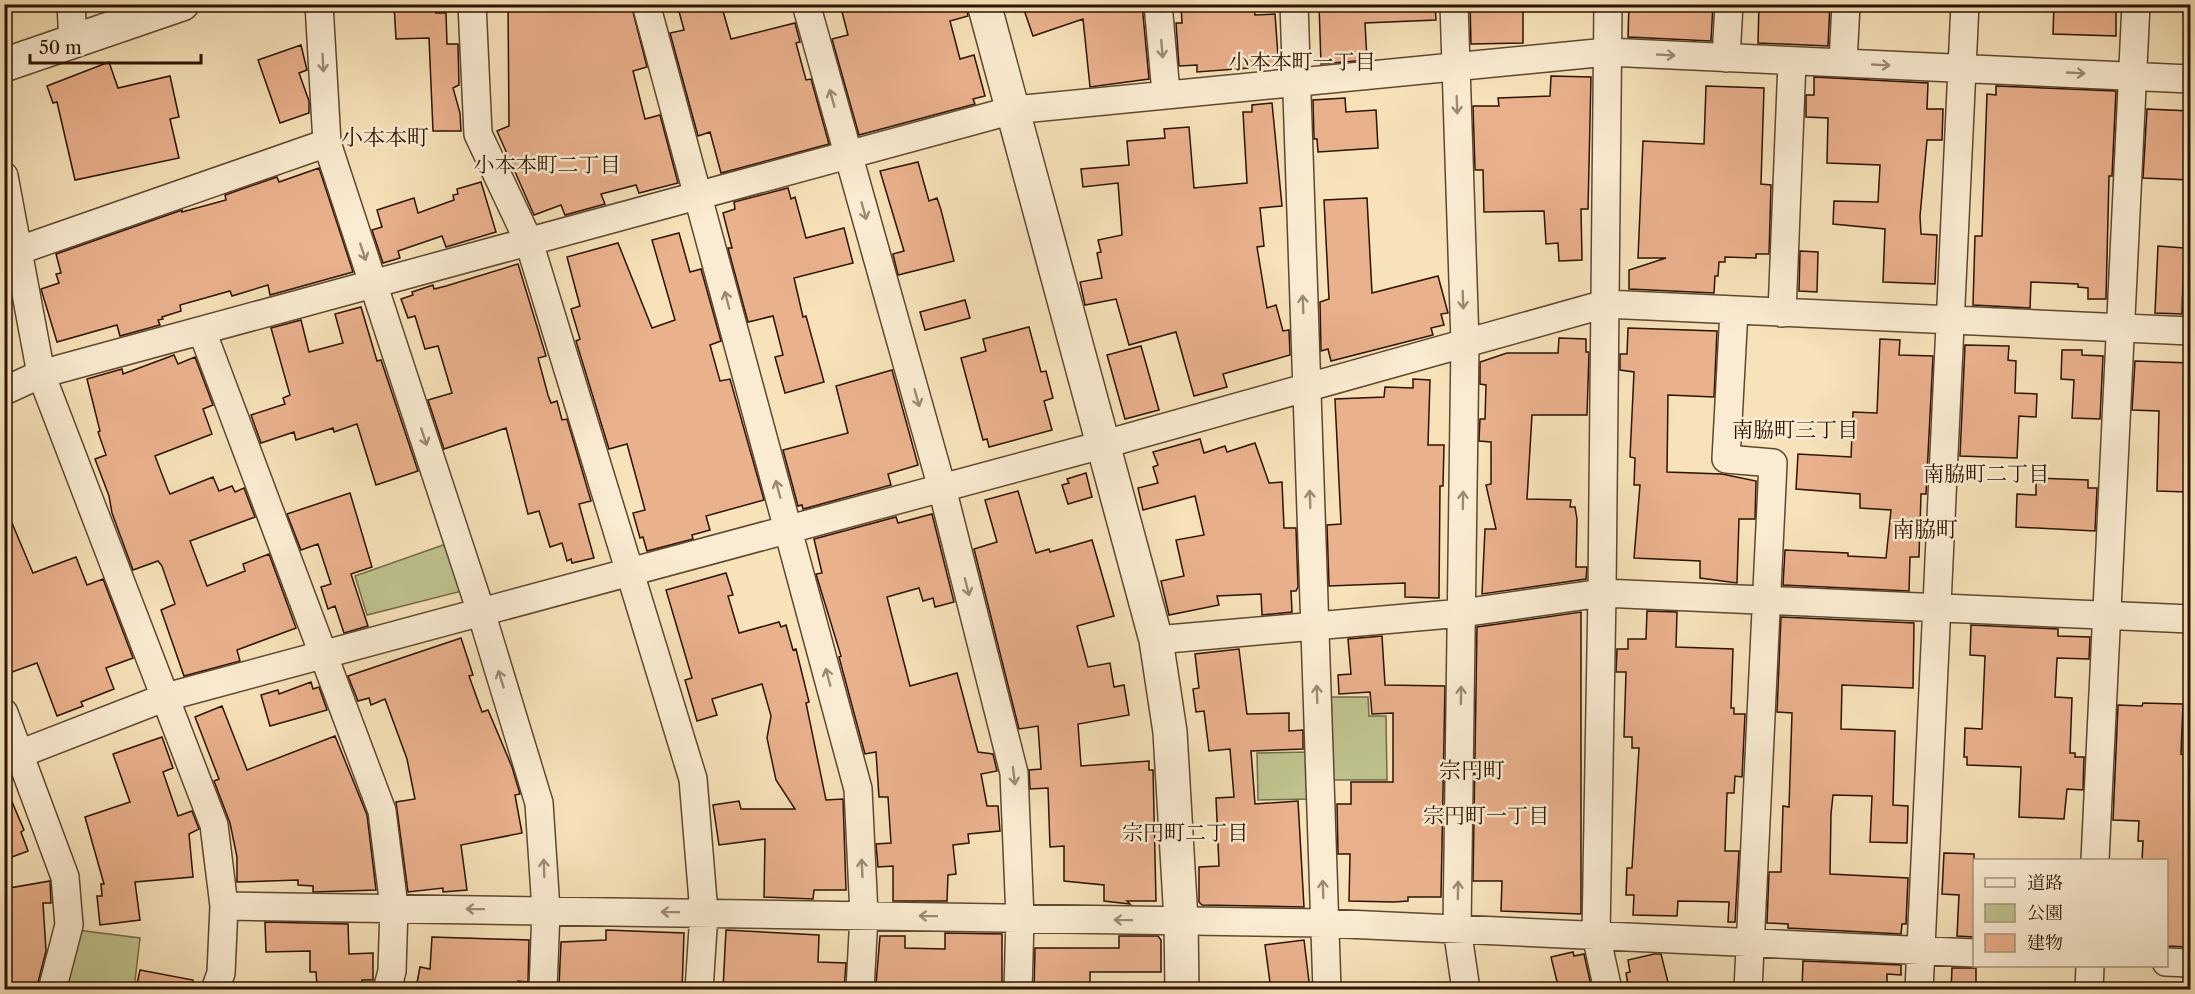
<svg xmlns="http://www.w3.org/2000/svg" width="2195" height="994" font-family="'Libre Caslon Text','Noto Serif JP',serif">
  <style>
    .green { fill: #bfc38e; stroke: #766b48; stroke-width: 1.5 }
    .building { fill: #eab18d; stroke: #2c1301; stroke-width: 1.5 }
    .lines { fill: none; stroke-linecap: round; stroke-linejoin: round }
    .minor-casing { stroke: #5f472f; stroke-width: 30 }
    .tertiary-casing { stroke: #5f472f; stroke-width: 36 }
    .minor { stroke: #faecd2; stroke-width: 27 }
    .tertiary { stroke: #faecd2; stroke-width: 33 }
    .oneway { stroke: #9d8a74 }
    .labels { text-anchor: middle; stroke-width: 5; stroke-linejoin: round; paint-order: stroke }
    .neighbourhood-label { font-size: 21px; fill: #2c1301; stroke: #faecd2 }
    .quarter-label { font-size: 22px; fill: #2c1301; stroke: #faecd2 }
  </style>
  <rect width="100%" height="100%" fill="#f7e2b9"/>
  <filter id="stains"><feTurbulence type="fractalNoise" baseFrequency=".00333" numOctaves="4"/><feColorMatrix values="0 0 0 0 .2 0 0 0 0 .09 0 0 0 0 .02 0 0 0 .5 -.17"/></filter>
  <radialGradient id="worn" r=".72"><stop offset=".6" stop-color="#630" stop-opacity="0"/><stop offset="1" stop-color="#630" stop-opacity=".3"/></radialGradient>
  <path class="green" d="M446 544 462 591 367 615 355 576Z
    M1326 697H1368L1369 716H1386L1387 780H1329Z
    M1310 752 1311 799 1258 800 1257 753Z
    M77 930 140 938 134 989 61 990Z"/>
  <path class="building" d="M394 4H436V13H446L447 44H458L459 85 453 88 460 113 461 131H433L429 38 396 39Z
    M508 4H631L647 67 633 71 645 119 660 115 678 183 639 193 636 185 601 194 605 204 565 215 561 205 534 215 497 131 509 126Z
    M677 4H721L731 39 795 23 800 42 796 43 806 80 811 79 829 144 721 173 710 132 698 136 670 33 684 30Z
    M840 4H966L968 16 950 21 960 59 974 55 985 96 973 99 975 104 859 135 832 39 848 35Z
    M1022 4H1142L1149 79 1090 87 1083 19 1033 36Z
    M1181 4H1254L1255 15 1275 14 1278 56H1276V66L1197 72V65L1179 66 1176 23H1182Z
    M1319 4H1435L1436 20 1365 23 1367 60 1321 64Z
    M1470 4H1523V43L1471 44Z
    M1629 4H1713L1711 41 1628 37Z
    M1759 4H1830L1828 46 1758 43Z
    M2054 4H2113V11H2116V36L2053 34Z
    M301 45 307 70 299 73 309 101V113L280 123 258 60Z
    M109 62 118 88 170 76 179 117 170 119 179 158 75 180 57 102 53 103 47 86Z
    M1551 76 1591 77 1588 209H1581L1582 260 1559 261 1558 243 1546 244 1544 211 1484 212 1483 170H1475L1473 106H1499L1498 98 1550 96Z
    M1814 77 1928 83 1927 109H1943L1942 140H1927L1920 216 1921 234 1937 235 1935 284 1883 282 1885 229 1833 224 1834 201 1878 202 1880 165 1827 163 1828 118 1806 117V95H1814Z
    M1706 86 1764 88 1761 184 1771 185 1769 254H1756V258L1725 257V262H1719L1718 276H1715L1714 293 1629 289V270L1666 258H1638L1643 141 1704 144Z
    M1996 86 2116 91 2112 176H2109L2106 299H2088V288L2078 287V284L2031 282 2030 308 1973 305 1975 236H1982L1987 94 1996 95Z
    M1345 98 1346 112 1376 110 1378 148 1318 152 1317 139H1314L1313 100Z
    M1272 103 1282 206 1260 208 1264 246 1257 247 1267 308 1276 305 1283 331 1289 330 1290 355 1223 374 1227 387 1194 396 1176 332 1129 345 1116 299 1085 305 1080 282 1102 278 1097 253 1101 252 1098 240 1122 235 1118 183 1083 187 1081 169 1129 165 1127 141 1165 138 1164 129 1189 127 1194 188 1247 183 1243 112H1252V105Z
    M2147 109 2190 111V180L2143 178Z
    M918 162 929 201 937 198 941 210 954 261 898 275 893 254 904 251 880 171Z
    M319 168 353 272 270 295 268 285 232 296 230 291 180 305 181 311 162 317 163 319 158 320 160 325 120 336 117 325 57 342 41 289 59 283 56 274 61 273 56 254 182 210V212L226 200 225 195 277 177 279 182Z
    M481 182 496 232 446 247 442 236 398 251 400 258 383 263 372 230 382 227 377 210 414 198 418 213 454 200 453 195 458 194 457 189Z
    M788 188 791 199 795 197 806 238 844 228 853 263 794 278 803 317 806 316 824 382 785 393 775 357 783 355 773 316 748 322 728 248H732L723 213 735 209 734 202Z
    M1367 198 1372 293 1438 276 1448 313 1441 314 1444 325 1431 328 1433 335 1331 361 1328 349 1321 351 1320 302 1329 299 1324 200Z
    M679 233 690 272 701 269 721 341 710 345 720 381 730 379 764 500 706 516 710 530 692 535 693 539 647 551 643 537 640 538 633 513 645 510 627 444 609 449 576 341 580 339 571 309 580 306 567 257 618 243 652 328 675 320 652 240Z
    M2158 246 2184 248 2182 314 2155 313Z
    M1800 251 1818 252 1817 292 1799 291Z
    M518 264 546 356 538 358 548 395 551 403 557 401 562 420 567 419 591 501 579 504 594 558 572 563 571 559 567 561 562 543 550 547 539 511 528 514 506 428 444 449 428 400 452 393 438 346 425 349 415 316 408 318 401 299 413 295 412 292 433 285 434 289 446 286Z
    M965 300 970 318 925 330 920 312Z
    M361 307 377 361 381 360 418 471 376 485 357 424 334 432 333 428 296 440 294 432 261 443 251 415 285 404 283 398 290 395 271 328 301 320 309 352 343 343 335 314Z
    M1029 327 1041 372 1046 371 1053 398 1044 401 1052 430 989 447 987 439 983 440 961 358 986 351 983 339Z
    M1628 328 1717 331 1714 397 1668 395 1667 472 1722 474 1756 481 1755 519H1739L1737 583 1700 578V561L1634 558 1640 485H1634L1635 458 1630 457 1634 372 1620 370V354H1627Z
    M1559 338 1586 339V352H1589L1587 415H1532L1527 499 1571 500 1570 507H1575L1577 519 1576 567H1587L1586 579 1482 594 1485 529H1496L1486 485 1491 484V442L1479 441 1480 419H1485L1486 385 1480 384V362L1507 353H1558Z
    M1880 339 1900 340 1899 355 1933 356 1926 494H1921L1919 557H1910L1909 591 1783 585 1785 550 1848 553V556L1886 558 1891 510 1860 508V494L1796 489 1798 454 1851 457 1853 412 1877 413Z
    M1965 345 2009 346 2008 360 2016 361 2015 393 2037 394 2036 417 2019 416 2017 458 1960 456Z
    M1141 346 1159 410 1125 419 1107 355Z
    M2062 350H2082V355L2103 356 2100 419 2072 418 2074 380 2061 379Z
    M174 355 178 364 195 357 213 405 203 409 212 434 155 456 168 490 170 494 213 477 219 491 232 486 235 492 244 488 255 517 190 541 207 586 245 571 243 564 269 554 296 628 237 650 240 661 184 676 161 610 175 604 162 566 158 561 133 570 112 513 109 496 95 459 106 455 98 432 100 431 87 379 122 369 123 374Z
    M2135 361 2190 363 2187 492 2157 491 2159 411 2132 410Z
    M892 370 918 465 888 474 891 485 803 509 802 505 798 506 783 450 848 433 836 386Z
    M1413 379 1430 380 1428 445H1444L1443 486H1440L1439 598 1405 597V583L1329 586 1327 525 1341 524 1335 399 1384 397 1385 387 1413 388Z
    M1200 439 1204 453 1225 446 1227 452 1255 443 1269 483 1282 482 1284 528H1296L1298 587 1296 591H1291L1292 612 1262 615 1261 594 1217 596 1219 605 1169 615 1161 581 1184 576 1176 540 1204 535 1195 496 1143 510 1138 488 1158 483 1153 467 1158 465 1153 452Z
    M1086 473 1092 497 1068 504 1062 485 1069 483 1067 479Z
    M2036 478 2088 480V488H2097L2095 531 2016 527 2017 494 2036 495Z
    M1018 491 1036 553 1049 549 1050 552 1092 540 1114 616 1077 626 1088 667 1110 663 1114 687 1124 685 1129 715 1078 724 1081 766 1149 761V770H1153L1156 901H1127L1130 904 1104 901V885L1064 881V846L1050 847 1048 788 1030 789 1029 770 1041 769 1038 726 1019 729 974 549 997 542 985 500Z
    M350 493 372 567 351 574 368 626 344 633 335 606 328 609 321 587 331 584 318 544 301 550 287 514Z
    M4 504 33 573 76 557 87 585 103 579 133 658 106 668 114 689 81 702 83 706 57 716 37 663 4 675Z
    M932 514 954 602 935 607 933 598 923 601 919 588 887 597 910 686 957 673 978 752 993 754 997 771 981 774 987 806H998L1000 831 968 834 969 843 953 845 956 874 948 875 947 901H893V866L878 867 876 844 891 843 888 797H879L876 752 865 754 839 657 841 656 816 574 822 573 814 539 896 517 898 523Z
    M726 573 733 595 728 596 739 633 779 622 781 627 786 625 793 650 796 649 809 702 806 703 826 800 843 799 846 890H814L813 899 764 897 765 839 719 845 713 805 739 801 741 809H795L776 780 767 738 771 716 762 684 712 699 717 715 697 721 685 680 692 678 666 590Z
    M1647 611 1677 612 1676 647 1733 649 1731 708H1734V714H1745L1742 777 1735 776 1734 793H1727L1725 851H1739L1735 922H1728L1729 902 1678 901 1677 916 1633 915 1634 895H1626L1627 868H1632L1639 748H1632V737H1624L1626 672H1616L1617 649H1628V639H1646Z
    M1581 612V914L1501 911 1502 881H1473L1477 627Z
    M1781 617 1914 623 1913 688 1842 685 1841 729 1895 731 1893 805 1908 806 1907 843 1870 842 1872 796 1833 795 1831 814 1830 874 1908 878 1906 924H1902L1901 934 1788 928V924L1767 923 1769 872H1781L1783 806 1789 807 1792 713 1777 712Z
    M1971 625 2058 629V636L2090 637 2089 659 2057 658 2055 697 2072 698 2070 753H2075V757H2084L2083 790 2067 789 2064 819 2019 817 2021 767 1967 765V757H1964L1965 728 1982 729 1985 656 1970 655Z
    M1382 636 1385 685 1445 686 1441 897H1408V901L1394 902 1349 901 1350 854H1338L1337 804H1351V782H1393V713L1372 714 1370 692 1339 694 1338 675 1351 674 1348 639Z
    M461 638 473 675 469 676 482 712 488 710 512 767 520 794 515 795 522 833 461 845 467 890 443 892V888L408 892 396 802 415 799 407 759 385 699 371 705 369 698 358 701 348 676Z
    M1239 649 1247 714 1289 713V731L1303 730V749L1251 751 1255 804 1298 801 1304 907 1202 905 1199 902V867L1219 866 1216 798 1234 797 1230 749 1209 751 1204 711 1196 712 1193 689 1199 688 1195 654Z
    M311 682 313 689 319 687 327 710 270 726 261 695 278 690 279 694Z
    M2143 703 2183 704 2181 754 2190 755V947L2166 946V861H2142L2143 841H2138L2139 821 2113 820 2118 705 2142 706Z
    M222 706 247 770 335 736 367 815 376 890 313 892V886L298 885V880L237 882V857L230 823 214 781 219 779 195 717Z
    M162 737 173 768 163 772 178 816 192 811 199 829 189 834 193 877 135 882 140 920 100 925 97 896H102L101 884H104L85 817 130 802 113 754Z
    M4 783 24 830 21 832 28 851 4 860Z
    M1944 853 1974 854V937L1957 936 1959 895 1942 894Z
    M50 881 51 903H43L46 951 36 990H28L4 980V889Z
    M265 922 348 924 349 954 373 953V980H362V990H344V985L317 986 316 972H310V951L266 952Z
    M606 930 684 933 682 990H586V986H559L561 942 606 940Z
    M726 930 819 935 818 962 846 963 844 990 723 989Z
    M945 933 1002 934V988L926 990V985L876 984 880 936H905V948L945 949Z
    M1119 936H1158L1161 940V972H1090V990H1034L1035 948H1119Z
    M432 937 529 940 528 982 518 981 517 990 416 988 420 967 430 969Z
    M1304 940 1310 990H1271L1265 945Z
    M1573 952 1574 956 1584 954 1592 990H1559L1551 957Z
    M1654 954H1661L1669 986 1655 990H1629L1626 973 1630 972 1628 960Z
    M1803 961 1901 965V975L1887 974V990H1802Z
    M1952 968H1976V990H1951Z
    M140 970 193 980 192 990 136 988Z"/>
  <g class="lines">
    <defs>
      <path id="minor" d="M71 4 73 43
        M319 4 327 143 481 612 539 803 546 910 543 990
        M472 4 478 134 529 242 693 779 704 913 699 990
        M646 4 858 789 864 915 860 990
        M806 4 942 488 1014 773 1020 918 1018 990
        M1158 4 1166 93
        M1294 4 1327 990
        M1454 4 1465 343 1457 928 1466 990
        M1608 4 1602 593 1596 935 1608 990
        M1726 58 1729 4
        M1843 63 1846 4
        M4 176 41 374 214 825 224 906 221 973 215 990
        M4 259 17 251 327 143
        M1734 310 1726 459 1773 463 1748 990
        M1782 313 1792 61
        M202 331 382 811 394 907 392 971 387 990
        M4 391 41 374 1013 110 1607 52 2190 79
        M1156 640 1462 613 1602 593 2190 619
        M4 713 65 877 69 925 52 990
        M4 760 166 697 1105 444 1605 304 2190 331
        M2095 860 2136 4
        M224 906 1324 923 1974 953
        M2166 962 2190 963
        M1919 990 1965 4
        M2089 990 2090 966"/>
      <path id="tertiary" d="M984 4 1156 640 1170 732 1181 920 1182 990
        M4 65 182 4"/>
    </defs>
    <use href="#minor" class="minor-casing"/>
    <use href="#tertiary" class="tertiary-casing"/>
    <use href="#minor" class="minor"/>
    <use href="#tertiary" class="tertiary"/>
  </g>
  <defs><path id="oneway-shaft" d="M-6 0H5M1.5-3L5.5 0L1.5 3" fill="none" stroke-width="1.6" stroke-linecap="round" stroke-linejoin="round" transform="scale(1.5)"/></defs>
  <g class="oneway">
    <use href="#oneway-shaft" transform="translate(1162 49) rotate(85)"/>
    <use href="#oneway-shaft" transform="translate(1666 55) rotate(3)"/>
    <use href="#oneway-shaft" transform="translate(323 63) rotate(87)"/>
    <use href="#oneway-shaft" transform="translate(1881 65) rotate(3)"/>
    <use href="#oneway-shaft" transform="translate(2076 73) rotate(3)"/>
    <use href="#oneway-shaft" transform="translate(832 98) rotate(-106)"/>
    <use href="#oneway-shaft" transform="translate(1457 105) rotate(88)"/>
    <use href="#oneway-shaft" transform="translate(864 211) rotate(74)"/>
    <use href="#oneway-shaft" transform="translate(363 252) rotate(72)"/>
    <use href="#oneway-shaft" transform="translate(727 300) rotate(-105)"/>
    <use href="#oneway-shaft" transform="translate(1463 300) rotate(88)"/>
    <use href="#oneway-shaft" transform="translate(1303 304) rotate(-92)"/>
    <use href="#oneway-shaft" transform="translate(917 398) rotate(74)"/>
    <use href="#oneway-shaft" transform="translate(424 437) rotate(72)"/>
    <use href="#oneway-shaft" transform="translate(778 489) rotate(-105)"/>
    <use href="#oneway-shaft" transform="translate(1310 499) rotate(-92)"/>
    <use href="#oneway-shaft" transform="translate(1463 500) rotate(-89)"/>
    <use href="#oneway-shaft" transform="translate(967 587) rotate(76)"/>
    <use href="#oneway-shaft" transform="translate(828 677) rotate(-105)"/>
    <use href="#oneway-shaft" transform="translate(501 679) rotate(-107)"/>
    <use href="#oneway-shaft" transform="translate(1317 694) rotate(-92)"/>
    <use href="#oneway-shaft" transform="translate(1461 695) rotate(-89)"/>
    <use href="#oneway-shaft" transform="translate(1014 776) rotate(83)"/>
    <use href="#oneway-shaft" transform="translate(544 868) rotate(-92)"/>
    <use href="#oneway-shaft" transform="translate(862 868) rotate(-93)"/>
    <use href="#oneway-shaft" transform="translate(1323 889) rotate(-92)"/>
    <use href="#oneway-shaft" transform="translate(1458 890) rotate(-89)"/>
    <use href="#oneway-shaft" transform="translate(475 909) rotate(-179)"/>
    <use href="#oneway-shaft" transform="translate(670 912) rotate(-179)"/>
    <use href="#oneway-shaft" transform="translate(928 916) rotate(-179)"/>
    <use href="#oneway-shaft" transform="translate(1123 920) rotate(-179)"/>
  </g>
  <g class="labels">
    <g class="neighbourhood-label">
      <text x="1302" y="69">小本本町一丁目</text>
      <text x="547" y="172">小本本町二丁目</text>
      <text x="1795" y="437">南脇町三丁目</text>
      <text x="1986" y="481">南脇町二丁目</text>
      <text x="1486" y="823">宗円町一丁目</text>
      <text x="1185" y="840">宗円町二丁目</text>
    </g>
    <g class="quarter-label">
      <text x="385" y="145">小本本町</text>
      <text x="1925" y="537">南脇町</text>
      <text x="1472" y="778">宗円町</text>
    </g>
  </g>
  <rect width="2195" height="994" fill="none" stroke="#f7e2b9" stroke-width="24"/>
  <rect x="6" y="6" width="2183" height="982" fill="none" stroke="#2c1301" stroke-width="3"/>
  <rect x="12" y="12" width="2171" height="970" fill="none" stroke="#2c1301" stroke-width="1.5"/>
  <rect x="1973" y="859" width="195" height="108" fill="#faecd2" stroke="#a8957e" stroke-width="1.5"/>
  <rect x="1985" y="878" width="30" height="9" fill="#faecd2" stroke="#a8957e" stroke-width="1.5"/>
  <text x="2027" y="889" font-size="18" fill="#2c1301">道路</text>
  <rect x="1985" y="904" width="30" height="18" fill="#bfc38e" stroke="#a8957e" stroke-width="1.5"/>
  <text x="2027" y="919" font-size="18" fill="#2c1301">公園</text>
  <rect x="1985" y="934" width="30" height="18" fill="#eab18d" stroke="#a8957e" stroke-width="1.5"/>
  <text x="2027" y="949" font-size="18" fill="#2c1301">建物</text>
  <path d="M30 54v9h171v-9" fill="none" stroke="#2c1301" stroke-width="3"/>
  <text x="39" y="54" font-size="18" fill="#2c1301" stroke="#faecd2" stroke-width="4.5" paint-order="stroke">50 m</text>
  <rect width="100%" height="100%" filter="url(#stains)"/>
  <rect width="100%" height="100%" fill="url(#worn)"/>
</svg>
